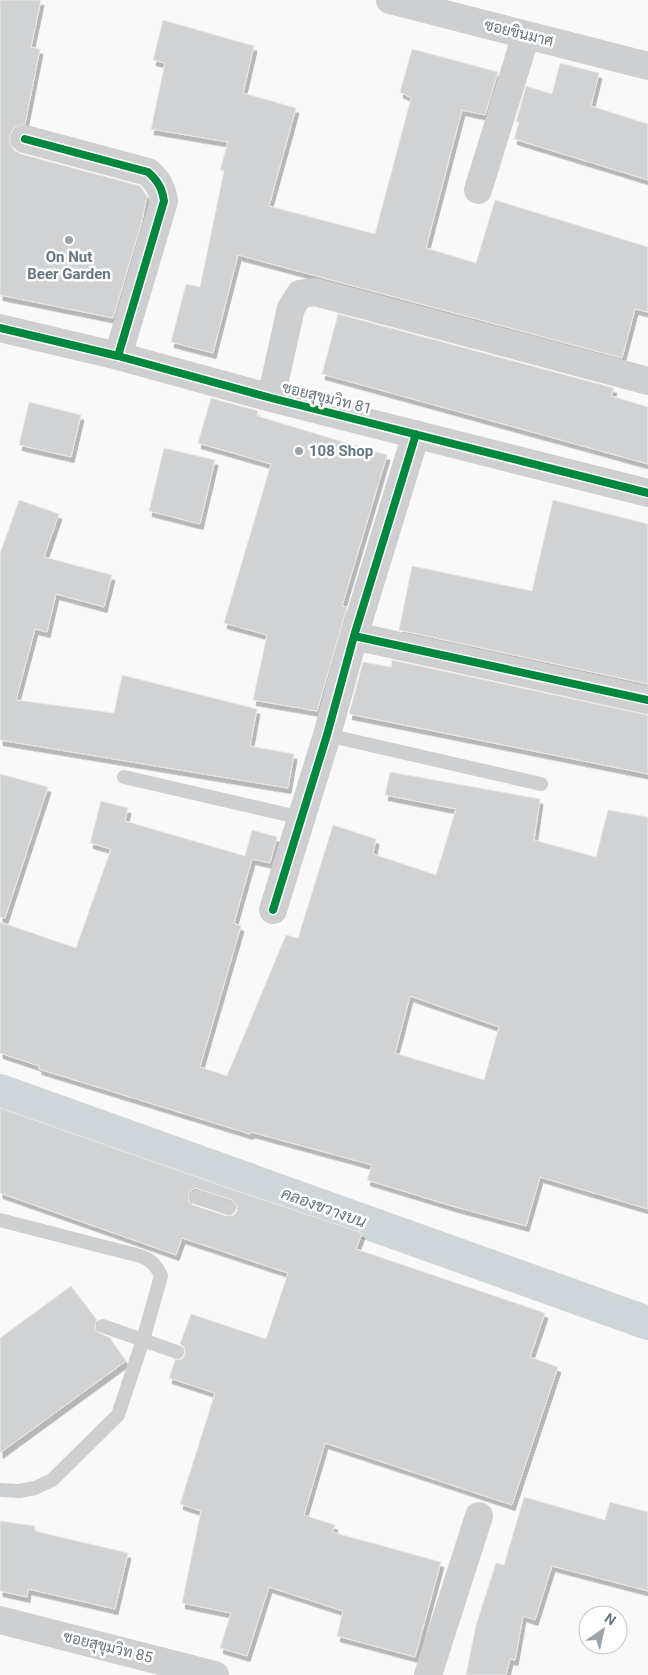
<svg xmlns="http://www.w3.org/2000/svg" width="648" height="1675" font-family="Roboto,Sarabun,sans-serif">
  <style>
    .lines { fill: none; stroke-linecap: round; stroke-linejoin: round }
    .canal { stroke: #ced6d9; stroke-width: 34 }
    .building { fill: #d0d2d3; stroke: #e8e8e8; fill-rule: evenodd; filter: url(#shadow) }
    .lane { stroke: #cecfd0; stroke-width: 14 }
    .street { stroke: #cecfd0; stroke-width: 28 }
    .cycleway-casing { stroke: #fff; stroke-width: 11 }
    .cycleway { stroke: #00873e; stroke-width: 8 }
    .poi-dot { fill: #99a4ac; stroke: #fff; stroke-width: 2 }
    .labels { text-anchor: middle; stroke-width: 5; stroke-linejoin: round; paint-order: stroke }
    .street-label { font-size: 15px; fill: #657683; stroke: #fff }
    .poi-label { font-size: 15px; font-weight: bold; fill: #657683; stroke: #fff }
    .water-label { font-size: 16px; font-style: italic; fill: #60757c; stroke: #fff }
  </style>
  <defs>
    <filter id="shadow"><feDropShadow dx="3" dy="5.5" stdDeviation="0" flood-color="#0004"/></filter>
  </defs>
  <rect width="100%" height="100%" fill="#f9f9f9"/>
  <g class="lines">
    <path class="canal" d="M0 1091 648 1323"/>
  </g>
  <path class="building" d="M0 0H41L31 47 40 49 25 124 14 128 10 135V143L14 150 21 154 140 186 147 196 142 221 113 318 0 295Z
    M163 20 254 46 243 93 296 108 269 206 375 234 411 98 400 92 412 49 498 72 485 115 462 110 426 248 476 263 495 200 648 247V312L635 309 622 358 238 255 213 353 171 342 186 284 200 287 224 171 220 170 228 142 151 129 165 63 153 60Z
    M560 63 599 73 591 106 648 124V180L514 139 519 122H516L526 86 552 94Z
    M338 314 614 388 611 396 648 407V464L322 374Z
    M211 398 258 411 257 416 387 455 342 606 347 607 317 711 253 700 267 635 224 623 271 464 198 443Z
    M29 402 81 415 71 457 19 445Z
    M164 448 215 460 200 524 149 511Z
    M19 500 59 514 44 557 112 575 104 607 56 594 47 632 35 629 16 700 114 713 122 675 257 709 250 746 294 754 288 788 0 740V554Z
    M553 500 648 524V684L399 630 412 566 532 591Z
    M392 660 648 715V774L349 714 363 662 391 667Z
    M390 772 540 799 534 840 596 857 608 810 648 817V1209L540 1177 526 1226 452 1206 367 1180 372 1165 251 1132 250 1134 39 1069V1066L0 1053V922L76 948 111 849 90 843 101 801 128 808 125 821 245 856 252 830 277 837 270 863 252 859 234 923 241 926 200 1067 227 1076 286 935 298 938 333 825 376 839 373 854 436 875 456 809 385 795ZM410 996 499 1027 484 1080 395 1053Z
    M0 774 48 787 5 918 0 917Z
    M0 1108 234 1190 362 1233 356 1249 545 1313 530 1357 558 1367 512 1505 325 1443 304 1515 335 1525 332 1532 441 1562 415 1657 337 1636 343 1611 269 1587 247 1656 220 1648 231 1613 182 1603 201 1511 180 1504 215 1393 169 1378 175 1360 182 1359 185 1354 184 1347 180 1344 191 1314 266 1339 288 1273 182 1238 176 1255 0 1193ZM195 1188 232 1200 237 1206V1211L234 1215 227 1216 193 1205 189 1202 188 1195 191 1190Z
    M71 1286 97 1320 95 1324 96 1331 110 1338 126 1361 0 1453V1338Z
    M524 1497 605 1520 610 1502 648 1512V1591L552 1566 535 1620 523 1616 515 1660 510 1659 506 1675H466L476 1625 496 1563 504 1565Z
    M0 1521 35 1526V1531L128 1553 115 1609 28 1589 27 1597 0 1591Z"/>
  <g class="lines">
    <path class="lane" d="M327 735 541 784
      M124 777 302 818
      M196 1197 229 1208
      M0 1220 140 1256C151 1259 157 1266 161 1276L143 1340 118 1415 52 1480 35 1488 19 1491 0 1490
      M103 1326 177 1352"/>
    <path class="street" d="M390 0 648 66
      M25 139 148 172C158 181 162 188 164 201L118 356
      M478 190 526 35
      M0 328 118 356 271 398 648 493
      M271 398 291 308 300 294 315 292 648 381
      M354 636 648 700
      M273 910 327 735 354 636 416 434
      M0 1620 215 1675
      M428 1675 479 1516"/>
    <defs>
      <path id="cycleway" d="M25 139 148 172C158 181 162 188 164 201L118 356
        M0 328 118 356 271 398 648 493
        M354 636 648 700
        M273 910 327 735 354 636 416 434"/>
    </defs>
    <use href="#cycleway" class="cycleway-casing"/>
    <use href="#cycleway" class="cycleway"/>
  </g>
  <g class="poi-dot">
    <circle cx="69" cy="240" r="5"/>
    <circle cx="299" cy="451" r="5"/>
  </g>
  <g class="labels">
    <g class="street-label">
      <text transform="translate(519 33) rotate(14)" y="5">ซอยชินมาศ</text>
      <text transform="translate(327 398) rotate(14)" y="5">ซอยสุขุมวิท 81</text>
      <text transform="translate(108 1647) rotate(14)" y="5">ซอยสุขุมวิท 85</text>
    </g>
    <g class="poi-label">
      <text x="69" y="262">On Nut<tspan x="69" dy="17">Beer Garden</tspan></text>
      <text x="309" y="456" text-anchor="start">108 Shop</text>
    </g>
    <g class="water-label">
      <text transform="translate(324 1207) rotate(20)" y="6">คลองขวางบน</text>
    </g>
  </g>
  <g transform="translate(603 1630) rotate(34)"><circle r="24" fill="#ffffff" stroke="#c1c8cd"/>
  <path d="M0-4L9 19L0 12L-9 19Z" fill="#99a4ac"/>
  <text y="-8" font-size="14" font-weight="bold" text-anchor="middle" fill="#657683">N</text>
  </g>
</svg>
